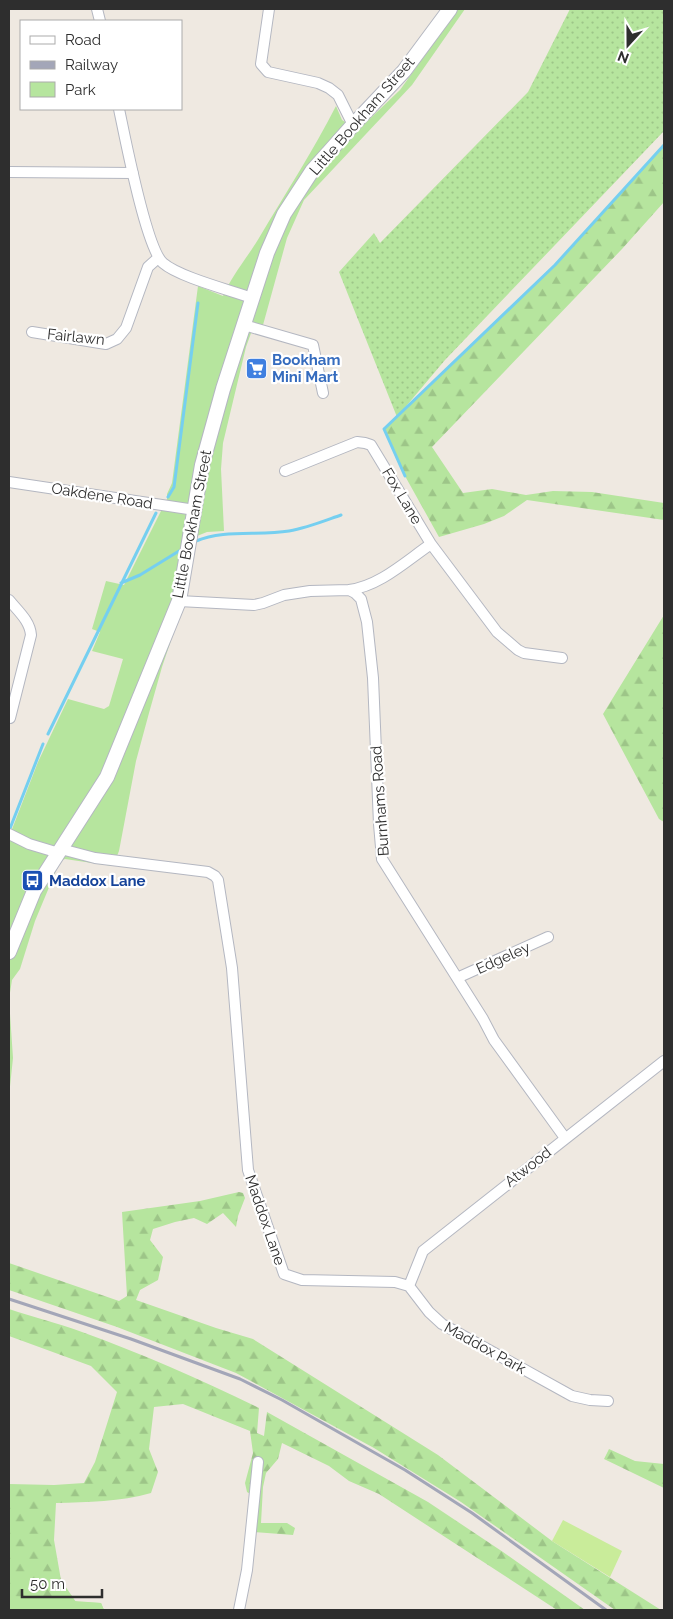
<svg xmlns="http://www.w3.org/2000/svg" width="673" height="1619" font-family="Raleway,sans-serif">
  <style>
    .grass { fill: url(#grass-dots) }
    .forest { fill: url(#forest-firs) }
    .park { fill: #b6e59e }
    .pitch { fill: #c9ec9a }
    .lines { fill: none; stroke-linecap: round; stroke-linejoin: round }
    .stream { stroke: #75cff0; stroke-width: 3 }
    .street-casing { stroke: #b4b7c1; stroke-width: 12 }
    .secondary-casing { stroke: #b4b7c1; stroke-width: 16 }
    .street { stroke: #fff; stroke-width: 10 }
    .secondary { stroke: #fff; stroke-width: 14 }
    .rail { stroke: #a3a6b8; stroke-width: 3 }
    .labels { text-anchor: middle; stroke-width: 4.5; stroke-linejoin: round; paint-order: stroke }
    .street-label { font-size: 15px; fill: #2e2e2e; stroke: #fff }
    .shop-label { font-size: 15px; font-weight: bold; fill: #366cbe; stroke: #fff; text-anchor: start }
    .transit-label { font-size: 15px; font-weight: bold; fill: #164399; stroke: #fff; text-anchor: start }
  </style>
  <defs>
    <pattern id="grass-dots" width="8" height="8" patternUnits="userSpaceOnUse" patternTransform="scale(1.25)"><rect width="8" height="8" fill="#b6e59e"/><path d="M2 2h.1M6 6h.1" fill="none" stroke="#9dc588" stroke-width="1.8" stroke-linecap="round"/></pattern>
    <pattern id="forest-firs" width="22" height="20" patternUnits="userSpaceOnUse" patternTransform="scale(1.25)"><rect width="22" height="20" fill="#b6e59e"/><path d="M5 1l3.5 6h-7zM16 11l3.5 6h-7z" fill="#9dc588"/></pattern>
  </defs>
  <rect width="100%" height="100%" fill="#efe9e1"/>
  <path class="grass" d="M570 9H664V131L445 360 397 417 339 272 374 233 380 243 528 92Z"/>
  <path class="forest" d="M664 145V202L622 249 432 447 463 493 492 489 526 495 553 491 592 492 664 503V520L527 500 504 516 484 524 439 537 405 476 384 429 555 265Z
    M664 615V822L659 819 603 714Z
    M239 1192 243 1193 245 1198 238 1216 236 1227 223 1213 207 1224 194 1218 175 1222 153 1229 150 1240 163 1257 158 1280 140 1290 136 1300 216 1328 253 1339 438 1455 552 1541 661 1610H615L461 1502 374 1448 236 1373 117 1327 9 1290V1263L119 1301 127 1296 122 1212 200 1201Z
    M9 1309C33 1317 58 1323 82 1332 143 1354 201 1380 259 1408L257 1433 264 1436 267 1412 428 1502 503 1552 585 1610H557L379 1494 349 1481 329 1466 282 1443 278 1459 266 1473 263 1487 261 1523H287L295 1528 293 1535 254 1532 257 1498 247 1492 245 1483 253 1453 250 1431 183 1404 154 1407 149 1449 158 1472 151 1493C120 1502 88 1502 56 1503L54 1540 61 1580 76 1602 101 1603 104 1610H9V1484L54 1485 84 1483 95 1462 117 1392 91 1366 9 1336Z
    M609 1449 635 1461 664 1464V1488L604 1459Z"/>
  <path class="park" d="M458 9H465L412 85 304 200 287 238 263 325H254L246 347 223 443 221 469 224 531 207 532 197 536 188 590 162 667 149 713 136 761 119 851 113 866 65 859 60 861 35 921 20 969 12 980 9 999 13 1058 9 1096V837L38 762 68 699 104 709 109 706 123 659 92 651 100 632 92 629 106 581 124 585 167 499V494L172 483 198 286 223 296C232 275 247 258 259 238 285 194 313 151 336 106L342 120 358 130 400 90Z
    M9 1596 101 1603 104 1610H9Z"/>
  <path class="pitch" d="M563 1520 622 1551 610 1577 552 1541Z"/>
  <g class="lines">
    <path class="stream" d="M405 476 384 429 555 265 664 145
      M168 497 174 487 198 303
      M196 541C224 529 258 536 289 531 307 528 324 521 341 515
      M121 583 140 575 179 551
      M48 734 156 513
      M9 831 43 744"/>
    <defs>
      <path id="street" d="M97 9 100 21
        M269 9 261 64 268 72 318 83 329 88 338 95 353 125
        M119 109C125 137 146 248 163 263 179 277 230 290 252 298
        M9 172 133 173
        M244 325 313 345 323 393
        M32 332 106 344 117 339 126 328 148 267 158 258
        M285 471 357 442 365 443 371 445 431 544C406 561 380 586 349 590
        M9 482 195 510
        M431 544 497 632 518 650 524 653 562 658
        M9 600C18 611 30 621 31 635L10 718
        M179 601 254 605 263 603 284 595 310 591 349 590 355 593 361 599 367 622 373 678 379 824 382 859 483 1019 494 1040 565 1138
        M9 834 29 844 59 853
        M61 849 95 858 208 872 215 876 218 880 232 968 248 1170 284 1274 302 1280 395 1282 409 1286 429 1312 442 1324 572 1396 590 1400 608 1401
        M457 978 548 937
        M409 1286 423 1251 664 1061
        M239 1610 247 1570 258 1462"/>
      <path id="secondary" d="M9 952 34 891 107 777 179 601 202 465 223 389 267 253 284 214 312 171 353 125 404 71 450 9"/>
    </defs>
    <use href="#street" class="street-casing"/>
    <use href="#secondary" class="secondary-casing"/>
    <use href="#street" class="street"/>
    <use href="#secondary" class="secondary"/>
    <path class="rail" d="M9 1299 131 1339 240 1379 282 1400 405 1470 472 1513 606 1610"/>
  </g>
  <defs>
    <symbol id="supermarket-square" viewBox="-11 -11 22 22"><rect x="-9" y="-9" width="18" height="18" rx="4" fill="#3f7fe0" stroke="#fff"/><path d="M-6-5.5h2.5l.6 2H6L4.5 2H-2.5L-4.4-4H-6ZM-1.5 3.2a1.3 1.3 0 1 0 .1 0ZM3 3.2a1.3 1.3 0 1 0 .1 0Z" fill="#fff"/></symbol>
    <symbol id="bus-square" viewBox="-11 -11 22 22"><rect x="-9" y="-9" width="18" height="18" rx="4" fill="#1a4fb4" stroke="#fff"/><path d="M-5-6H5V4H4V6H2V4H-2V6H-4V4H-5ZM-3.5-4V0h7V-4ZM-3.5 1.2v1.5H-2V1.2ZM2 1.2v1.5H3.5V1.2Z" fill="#fff"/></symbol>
  </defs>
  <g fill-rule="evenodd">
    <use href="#supermarket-square" x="244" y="356" width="25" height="25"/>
    <use href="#bus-square" x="20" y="868" width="25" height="25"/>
  </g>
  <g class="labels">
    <g class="street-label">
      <text transform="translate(362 116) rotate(-49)" y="5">Little Bookham Street</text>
      <text transform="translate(76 337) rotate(6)" y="5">Fairlawn</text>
      <text transform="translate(102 496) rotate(9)" y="5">Oakdene Road</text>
      <text transform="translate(402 496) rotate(59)" y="5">Fox Lane</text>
      <text transform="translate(192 524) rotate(-79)" y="5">Little Bookham Street</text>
      <text transform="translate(380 801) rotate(-94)" y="5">Burnhams Road</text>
      <text transform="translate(503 958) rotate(-24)" y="5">Edgeley</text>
      <text transform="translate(528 1167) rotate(-38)" y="5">Atwood</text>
      <text transform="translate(265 1220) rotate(71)" y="5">Maddox Lane</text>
      <text transform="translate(485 1348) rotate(29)" y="5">Maddox Park</text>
    </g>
    <g class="shop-label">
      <text x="272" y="365">Bookham<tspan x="272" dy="17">Mini Mart</tspan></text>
    </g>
    <g class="transit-label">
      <text x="49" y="886">Maddox Lane</text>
    </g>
  </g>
  <rect width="673" height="1619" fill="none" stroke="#2e2e2e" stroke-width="20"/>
  <rect x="20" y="20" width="162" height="90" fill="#ffffff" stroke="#ababab"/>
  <rect x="30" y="36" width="25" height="8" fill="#ffffff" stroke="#ababab"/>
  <text x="65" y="45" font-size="15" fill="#2e2e2e">Road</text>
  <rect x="30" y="61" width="25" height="8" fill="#a3a6b8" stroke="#ababab"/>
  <text x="65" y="70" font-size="15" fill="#2e2e2e">Railway</text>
  <rect x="30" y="82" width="25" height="15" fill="#b6e59e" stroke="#ababab"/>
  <text x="65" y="95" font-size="15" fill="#2e2e2e">Park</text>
  <g transform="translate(628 45) rotate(201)" stroke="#ffffff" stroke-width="4" paint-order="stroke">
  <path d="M0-4L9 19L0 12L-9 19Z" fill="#2e2e2e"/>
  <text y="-8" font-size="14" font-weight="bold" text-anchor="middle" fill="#2e2e2e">N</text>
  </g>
  <path d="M22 1589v8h80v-8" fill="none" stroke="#2e2e2e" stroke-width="2.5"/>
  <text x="30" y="1589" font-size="15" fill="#2e2e2e" stroke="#ffffff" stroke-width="4" paint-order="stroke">50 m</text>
</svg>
